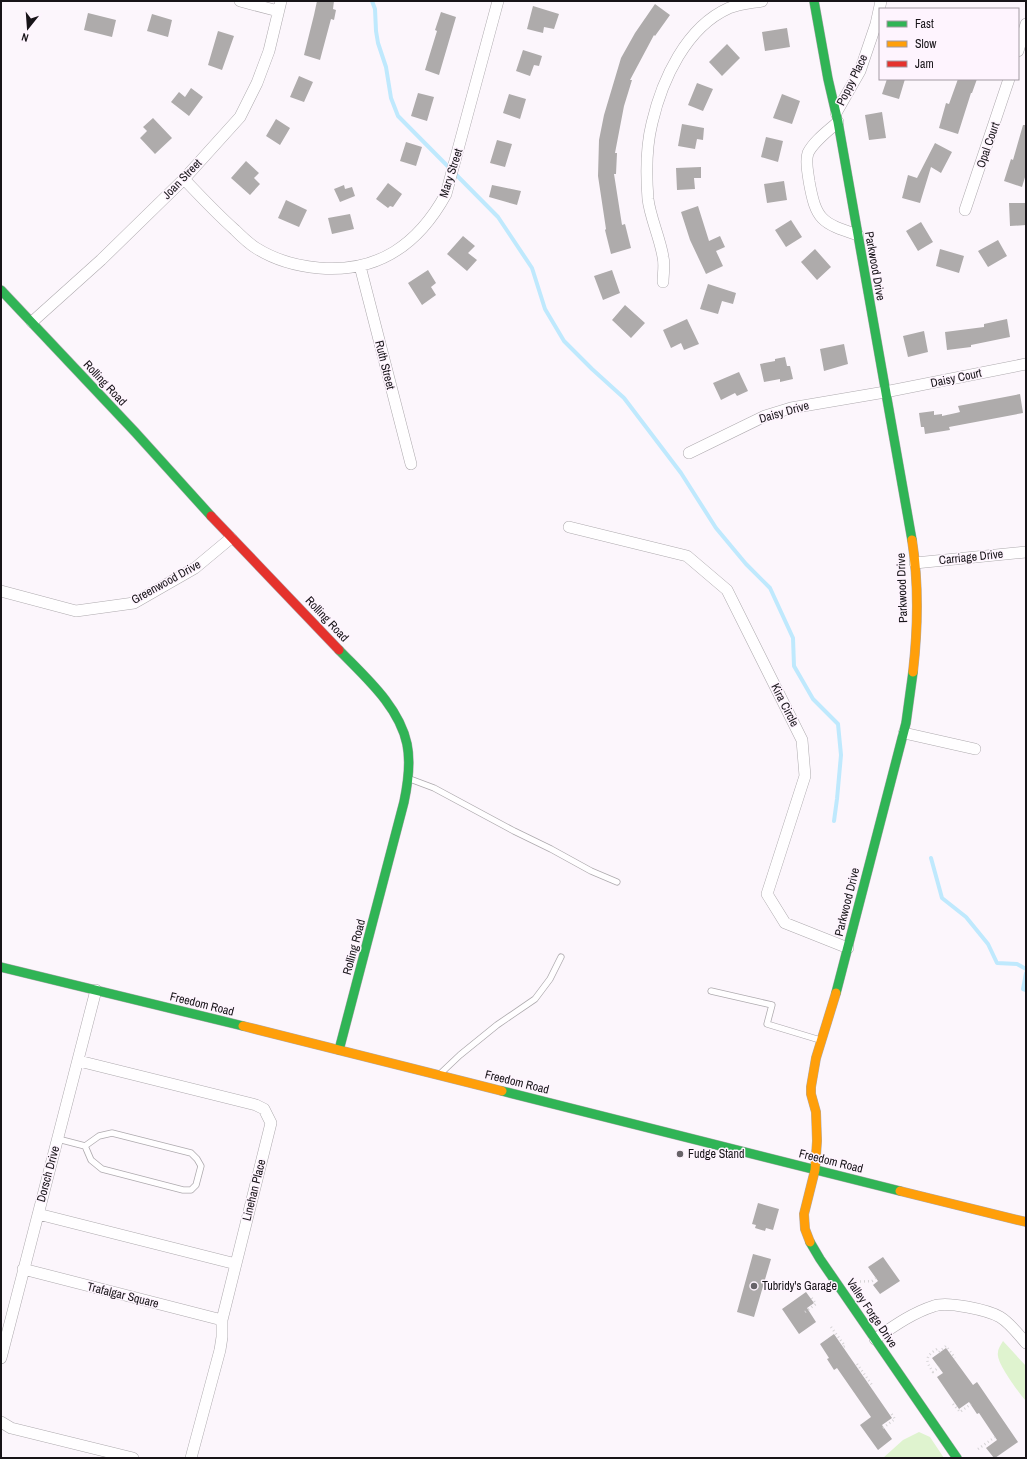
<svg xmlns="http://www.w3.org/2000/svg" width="1027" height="1459" font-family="'Archivo Narrow',sans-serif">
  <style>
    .green { fill: #dff3cf }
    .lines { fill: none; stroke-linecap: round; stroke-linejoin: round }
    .stream { stroke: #bfe9fd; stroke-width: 4 }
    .building { fill: #aeabab }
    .lane-casing { stroke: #aeaaae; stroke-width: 7 }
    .street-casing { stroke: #aeaaae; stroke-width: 12 }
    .fast-casing { stroke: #aeaaae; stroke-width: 10 }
    .slow-casing { stroke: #aeaaae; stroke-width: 10 }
    .jam-casing { stroke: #aeaaae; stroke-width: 10 }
    .path { stroke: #d6d4d6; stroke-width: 2.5; stroke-dasharray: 1 3; stroke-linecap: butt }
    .lane { stroke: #fffeff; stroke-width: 5.5 }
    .street { stroke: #fffeff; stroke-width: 11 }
    .fast { stroke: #30b455; stroke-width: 9 }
    .slow { stroke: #ff9f0a; stroke-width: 9 }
    .jam { stroke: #e5322d; stroke-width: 9 }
    .poi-dot { fill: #676368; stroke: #fef4fe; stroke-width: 1.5 }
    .labels { text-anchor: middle; stroke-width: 3; stroke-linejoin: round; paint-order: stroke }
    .street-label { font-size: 12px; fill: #171418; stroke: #fef4fe }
    .poi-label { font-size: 12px; fill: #171418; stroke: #fef4fe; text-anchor: start }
  </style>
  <rect width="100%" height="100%" fill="#fcf6fc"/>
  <path class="green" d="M1003 1341 1026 1366V1401C1019 1393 999 1366 998 1356 997 1350 1000 1346 1003 1341Z
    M919 1432 930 1437 944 1458H883L903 1440Z"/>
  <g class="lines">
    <path class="stream" d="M372 1 375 9 376 31 378 43 386 67 391 98 398 116 498 217 532 268 545 309 564 341 592 369 624 398 681 473 716 528 746 564 770 588 793 638 794 666 813 699 838 724 841 755 837 799 834 821
      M931 858 942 898 966 917 988 944 997 963 1017 964 1026 969
      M1026 973 1023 989 1026 990"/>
  </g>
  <path class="building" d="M317 1H334L333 9 336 10 334 20 331 19 320 60 304 55 314 15Z
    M655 4 670 15 655 36 654 35 630 80H632L624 106 615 153H617L616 174H614L622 225 625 224 631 248 611 254 605 230 606 229 598 176 599 140 604 115 621 58 635 33Z
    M533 6 559 14 554 29 544 27 543 33 527 29Z
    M441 12 456 17 439 75 425 70 437 31 435 30Z
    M88 13 116 20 112 37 84 30Z
    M152 14 172 20 168 37 147 31Z
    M787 28 790 47 765 51 762 32Z
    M218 31 234 36 222 70 208 65Z
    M727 44 740 58 722 76 709 62Z
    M523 50 542 56 539 66 534 65 530 76 516 71Z
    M299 76 313 82 304 102 290 97Z
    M887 79H905L899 99 882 94Z
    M958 79H977L972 93H971L958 134 939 128 946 103 949 104Z
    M697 83 713 89 703 111 688 105Z
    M191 88 203 97 189 116 171 102 179 92 185 97Z
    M418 93 434 97 427 121 411 116Z
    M509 94 526 99 520 119 503 113Z
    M782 94 800 101 792 124 773 118Z
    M882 112 886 138 869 140 865 115Z
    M153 118 172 138 155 154 140 138 147 131 143 127Z
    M276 119 290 128 280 145 266 136Z
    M682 124 704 128 703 140 697 139 695 149 678 146Z
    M1023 125H1026V174L1022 187 1004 181 1011 159 1013 160Z
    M766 137 783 141 778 162 761 157Z
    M497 140 512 144 505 167 490 163Z
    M406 142 422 147 416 166 400 161Z
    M935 143 952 152 941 173 931 167 920 203 902 198 908 175 917 178Z
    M246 161 259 173 254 178 260 184 250 195 231 178Z
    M701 167V178H694L695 189 677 190 676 168Z
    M784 181 787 200 767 203 764 184Z
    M388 183 402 194 393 207 390 206 388 208 376 199Z
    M344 185 345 189 352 187 355 196 340 202 334 189Z
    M492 185 521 191 517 205 489 197Z
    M286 200 307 210 299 227 278 218Z
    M1009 203H1026V225L1010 226Z
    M698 206 709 241 720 236 725 247 716 251 723 266 706 274 690 240 681 212Z
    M350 214 354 229 332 234 328 218Z
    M791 220 802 237 786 247 775 230Z
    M921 222 933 242 918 251 906 231Z
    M463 236 475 246 468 253 477 260 467 271 447 254Z
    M998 240 1007 256 988 267 978 251Z
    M815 249 831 267 817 280 801 262Z
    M940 249 964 256 959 273 936 266Z
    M428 270 436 283 431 287 436 295 422 305 408 283Z
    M612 270 620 293 603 300 594 276Z
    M708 284 736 293 733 304 722 301 718 314 700 309Z
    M625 305 645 323 631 338 612 320Z
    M687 319 699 344 684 350 681 343 671 348 663 330Z
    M1007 319 1010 337 971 345V347L947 350 945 332 984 327V324Z
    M924 331 928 352 908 357 903 336Z
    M844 344 848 364 824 371 820 349Z
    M785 357 787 366H790L793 379 780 382V379L764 382 760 364 775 361V359Z
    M739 372 748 391 737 396 735 393 721 400 713 383Z
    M1020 394 1023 413 949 427 950 430 925 434 924 427H921L919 413 934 411V415L942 414V416L956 413 960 412 958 406Z
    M758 1203 779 1209 773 1230 766 1228 765 1231 755 1228 756 1225 752 1224Z
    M753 1254 771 1259 754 1317 737 1312Z
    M883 1257 900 1281 880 1294 873 1285 878 1281 868 1267Z
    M806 1292 814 1303 807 1308 816 1322 799 1334 782 1309Z
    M834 1334 892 1418 882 1425 892 1439 878 1450 860 1425 871 1417 837 1368 834 1370 827 1359 829 1358 820 1344Z
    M946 1348 973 1385 977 1382 1018 1442 995 1458H994L986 1448 997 1440 979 1413 977 1414 969 1402 959 1409 937 1377 943 1373 932 1358Z"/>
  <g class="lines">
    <defs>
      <path id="lane" d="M410 779 434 788 514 831 551 849 591 871 617 882
        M711 991 772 1005 767 1024 820 1040
        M442 1072 460 1055 497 1025 535 999 550 979 561 957
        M58 1139 85 1146 91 1160 102 1169 183 1190H191L196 1185 201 1166 197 1159 191 1153 112 1133 99 1136 85 1146"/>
      <path id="street" d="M240 1 278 11
        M1018 51 1026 24
        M836 113 860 71 876 24 881 1
        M838 122C828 131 814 141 808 153 805 162 808 172 809 181 816 220 821 223 858 235
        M184 179C200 196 217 214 235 230 241 236 248 243 256 248 275 260 296 266 319 268 378 273 418 245 446 194L498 1
        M965 210 1009 79
        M360 266 411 464
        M663 282C663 274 665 265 663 257 660 238 650 217 648 199 646 174 646 147 652 123 662 80 686 27 729 8 739 4 751 3 762 1
        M32 322 101 260 184 179 240 117 257 83 269 51 281 1
        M689 453 765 416 791 408 885 392 1026 364
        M569 527 687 556 727 590 802 740 805 776 767 894 785 923 848 948
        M915 563 1026 552
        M1 591 76 611 134 603 195 568 231 538
        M904 733 975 749
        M79 1061 256 1105 264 1109 271 1123 222 1320V1337L220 1350 191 1458
        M38 1214 236 1264
        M23 1269 222 1320
        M875 1339C894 1326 912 1313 934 1306 947 1301 988 1310 1000 1317 1010 1323 1018 1334 1026 1343
        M1 1358 96 990
        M1 1422 11 1428 133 1458"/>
      <path id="fast" d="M814 1 828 79 838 122 912 540
        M1 290 135 432 211 516
        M1 967 243 1026
        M836 993 906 723 913 672
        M339 1050 404 802C408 783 411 763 407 744 399 706 365 677 339 650
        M502 1091 900 1191
        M810 1242 820 1259 957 1458"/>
      <path id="slow" d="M912 540C919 584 918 628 913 672
        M243 1026 502 1091
        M900 1191 1026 1222
        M810 1242 805 1229 804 1214 815 1170 817 1141 816 1112 811 1094V1087L816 1058 836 993"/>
      <path id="jam" d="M211 516 339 650"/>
    </defs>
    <use href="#lane" class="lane-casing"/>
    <use href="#street" class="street-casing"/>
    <use href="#fast" class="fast-casing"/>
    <use href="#slow" class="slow-casing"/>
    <use href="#jam" class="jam-casing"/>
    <path class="path" d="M852 1282 872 1281 876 1278
      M805 1312 816 1304 811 1297
      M831 1327 845 1346 843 1347
      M937 1349C925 1357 925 1360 933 1372L939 1367
      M939 1352 946 1346 955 1358
      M857 1364 872 1385 870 1386
      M953 1404 960 1412 971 1404
      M883 1428 895 1419 891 1413
      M978 1449 995 1437"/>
    <use href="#lane" class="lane"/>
    <use href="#street" class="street"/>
    <use href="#fast" class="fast"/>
    <use href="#slow" class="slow"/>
    <use href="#jam" class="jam"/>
  </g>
  <g class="poi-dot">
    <circle cx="680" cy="1154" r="4"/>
    <circle cx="754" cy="1286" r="4"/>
  </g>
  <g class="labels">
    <g class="street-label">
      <text transform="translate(852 80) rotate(-64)" y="4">Poppy Place</text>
      <text transform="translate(988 145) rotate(-71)" y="4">Opal Court</text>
      <text transform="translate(451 173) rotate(-72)" y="4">Mary Street</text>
      <text transform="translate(182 179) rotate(-46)" y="4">Joan Street</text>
      <text transform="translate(875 266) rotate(80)" y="4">Parkwood Drive</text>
      <text transform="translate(385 365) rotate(76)" y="4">Ruth Street</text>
      <text transform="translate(956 378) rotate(-12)" y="4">Daisy Court</text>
      <text transform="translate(105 383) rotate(47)" y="4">Rolling Road</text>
      <text transform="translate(784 412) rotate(-16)" y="4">Daisy Drive</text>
      <text transform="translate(971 557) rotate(-6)" y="4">Carriage Drive</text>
      <text transform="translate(166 582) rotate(-29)" y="4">Greenwood Drive</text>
      <text transform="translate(902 588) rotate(-92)" y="4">Parkwood Drive</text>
      <text transform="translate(327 619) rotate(47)" y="4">Rolling Road</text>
      <text transform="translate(785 705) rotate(63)" y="4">Kira Circle</text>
      <text transform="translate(847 902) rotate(-76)" y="4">Parkwood Drive</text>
      <text transform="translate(354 947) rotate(-75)" y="4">Rolling Road</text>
      <text transform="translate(202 1004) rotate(14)" y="4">Freedom Road</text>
      <text transform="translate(517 1082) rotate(14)" y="4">Freedom Road</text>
      <text transform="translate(831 1161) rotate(14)" y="4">Freedom Road</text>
      <text transform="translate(48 1174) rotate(-75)" y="4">Dorsch Drive</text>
      <text transform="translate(254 1190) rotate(-76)" y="4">Linehan Place</text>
      <text transform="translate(123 1295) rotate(14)" y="4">Trafalgar Square</text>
      <text transform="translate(872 1313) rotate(56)" y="4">Valley Forge Drive</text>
    </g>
    <g class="poi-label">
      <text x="688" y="1158">Fudge Stand</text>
      <text x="762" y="1290">Tubridy's Garage</text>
    </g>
  </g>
  <rect width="1027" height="1459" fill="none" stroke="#171418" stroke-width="4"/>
  <rect x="879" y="8" width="140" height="72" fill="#fef4fe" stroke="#a29aa2"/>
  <rect x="887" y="21" width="20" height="6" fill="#30b455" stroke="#a29aa2"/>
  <text x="915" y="28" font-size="12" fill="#171418">Fast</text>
  <rect x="887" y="41" width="20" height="6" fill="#ff9f0a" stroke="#a29aa2"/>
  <text x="915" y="48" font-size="12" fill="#171418">Slow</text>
  <rect x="887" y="61" width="20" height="6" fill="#e5322d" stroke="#a29aa2"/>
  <text x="915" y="68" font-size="12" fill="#171418">Jam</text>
  <g transform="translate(28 28) rotate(197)" stroke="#fef4fe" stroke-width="3" paint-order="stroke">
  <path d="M0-3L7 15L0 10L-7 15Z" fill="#171418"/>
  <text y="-6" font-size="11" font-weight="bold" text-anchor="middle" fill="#171418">N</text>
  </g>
</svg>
